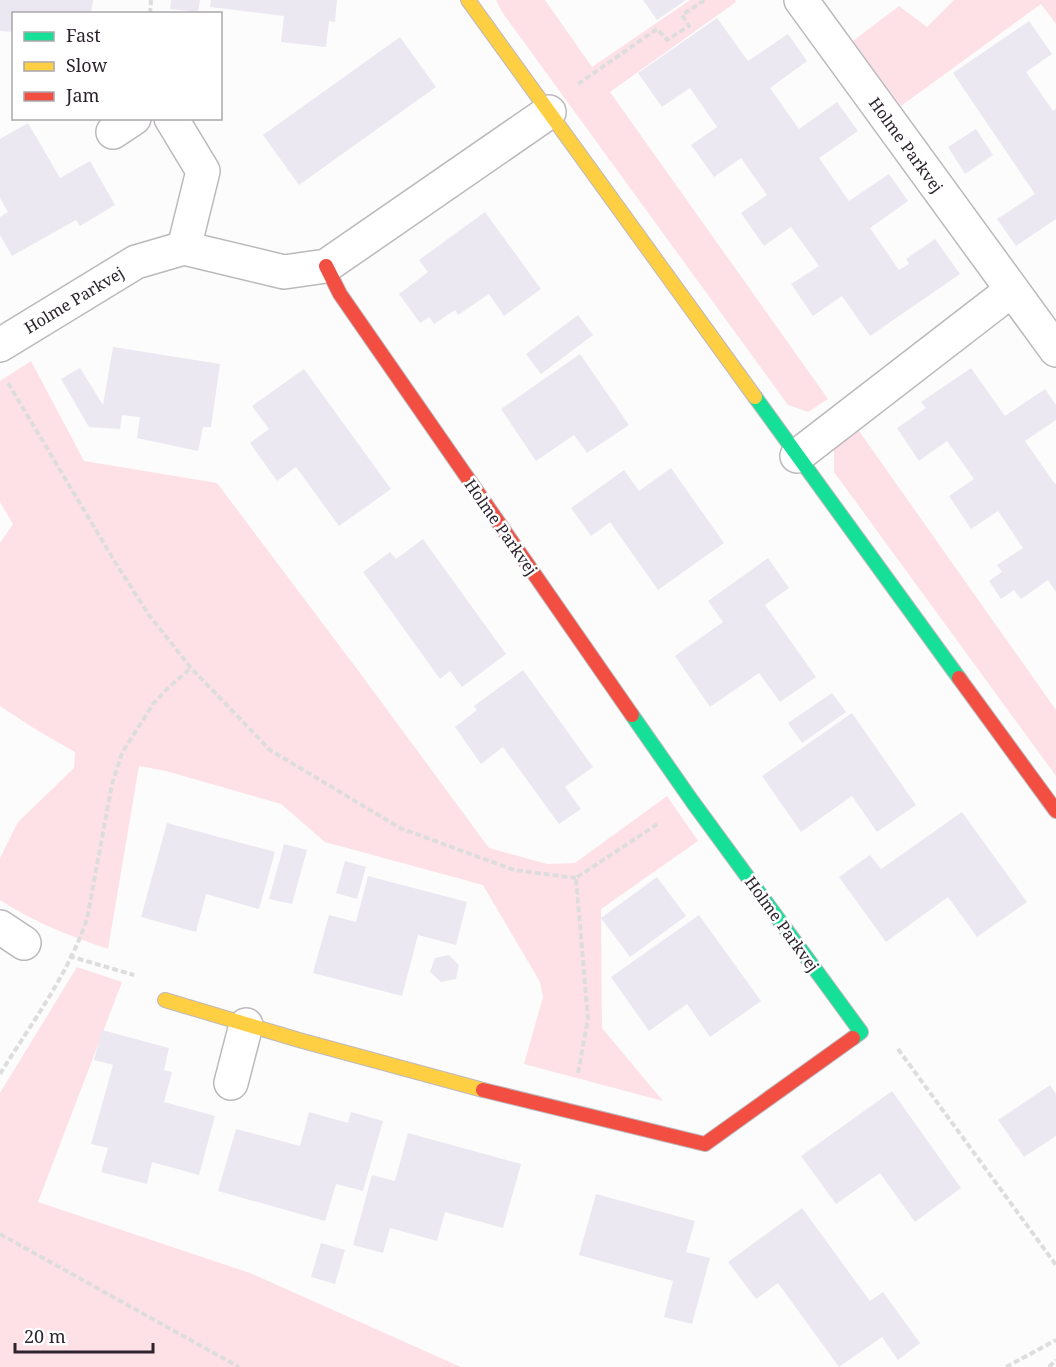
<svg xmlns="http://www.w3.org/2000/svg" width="1056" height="1367" font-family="'Noto Serif',serif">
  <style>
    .green { fill: #fee1e6 }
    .building { fill: #ebe8f1 }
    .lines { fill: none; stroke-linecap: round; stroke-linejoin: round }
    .street-casing { stroke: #bcb8bd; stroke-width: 36 }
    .fast-casing { stroke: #bcb8bd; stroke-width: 16 }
    .slow-casing { stroke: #bcb8bd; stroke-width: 16 }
    .jam-casing { stroke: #bcb8bd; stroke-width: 16 }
    .path { stroke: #deddde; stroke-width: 4; stroke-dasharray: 6 3; stroke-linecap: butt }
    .street { stroke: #fff; stroke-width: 33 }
    .fast { stroke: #16e098; stroke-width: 14 }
    .slow { stroke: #ffcf43; stroke-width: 14 }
    .jam { stroke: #f24e42; stroke-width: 14 }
    .labels { text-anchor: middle; stroke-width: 5; stroke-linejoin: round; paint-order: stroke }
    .street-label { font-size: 16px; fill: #2c232d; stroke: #fff }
  </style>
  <rect width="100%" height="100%" fill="#fcfcfc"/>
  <path class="green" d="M496 0H545L592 67 690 0H735L736 2 610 92 828 399 808 412 788 405 502 12Z
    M954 0H1056V24L1041 4 901 106 853 41 899 6 927 27Z
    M31 361 84 461 217 483 360 673 489 848 547 864 575 863 667 796 698 841 601 909 602 1028 663 1101 524 1064 543 997 540 982 483 885 325 842 281 804 166 771 139 766 108 949C69 936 36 923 0 900V858L18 822 74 768 75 752 35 729 0 706V543L13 524 0 502V381Z
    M859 431 1056 710V776L834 472V449Z
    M77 967 122 982 38 1202 250 1273 461 1367H0V1093Z"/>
  <path class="building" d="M0 0H93L91 14H14V32L0 31Z
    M171 0H200L198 12 170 9Z
    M211 0H337L335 22 329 21 326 47 281 42 284 16 210 7Z
    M643 0H686L657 20Z
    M717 18 748 61 788 34 807 61 770 88 799 129 837 102 858 131 819 158 849 201 889 174 908 201 870 228 899 270 909 264 906 259 935 239 960 274 870 336 842 296 813 316 791 284 819 266 791 227 764 246 741 213 767 195 741 158 714 177 691 145 717 127 690 88 662 107 638 73Z
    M1029 21 1052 54 1026 72 1053 111 1056 109V219L1016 246 997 219 1035 194 953 73Z
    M400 37 436 87 299 185 263 135Z
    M28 123 60 178 90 161 115 205 80 226 76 220 12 256 0 235V217L8 212 0 198V139Z
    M976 129 993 155 965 174 948 147Z
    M485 212 541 289 504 316 489 294 458 315 455 310 434 324 429 317 420 323 399 294 428 272 419 260Z
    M578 315 593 335 541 374 526 354Z
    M113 347 220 364 211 427H203L198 451 137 438 140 417 122 415 120 429 89 427 61 379 80 368 103 405Z
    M580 354 629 425 587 453 574 435 536 461 501 409Z
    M971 368 1005 416 1045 389 1056 405V420L1025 441 1055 484 1056 483V592L1048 580 1021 599 1014 590 1001 599 989 581 1002 572 997 565 1023 548 998 511 971 529 949 496 974 479 947 441 919 461 897 428 926 408 921 402Z
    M304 369 391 489 339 526 296 467 277 481 250 443 269 429 252 406Z
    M671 468 724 543 658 590 610 522 591 536 571 508 624 470 639 491Z
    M423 539 506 654 462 687 450 671 440 679 363 572 390 552 396 559Z
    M768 558 789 588 765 605 816 677 780 702 759 673 710 707 675 656 723 622 708 601Z
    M523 670 593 767 565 787 581 809 559 824 503 747 481 764 455 727 477 710 474 706Z
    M832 693 846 712 802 743 788 723Z
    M852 713 916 805 877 832 852 796 801 832 762 776Z
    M962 812 1027 902 977 937 948 897 886 942 839 877 870 855 881 869Z
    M167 823 275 852 259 909 206 894 196 932 141 917Z
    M284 844 307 850 292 904 269 899Z
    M345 861 366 867 357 899 336 893Z
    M368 876 467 902 456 945 418 935 402 996 313 973 329 915 356 922Z
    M657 877 686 916 630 957 601 918Z
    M699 915 761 1001 710 1037 687 1004 649 1031 611 977Z
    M449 955 459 965 456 979 441 982 430 972 435 958Z
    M102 1030 169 1048 164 1070 172 1072 164 1102 215 1116 199 1175 152 1162 147 1184 101 1172 108 1148 91 1144 113 1065 94 1060Z
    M1050 1085 1056 1094V1136L1024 1157 998 1120Z
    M892 1091 961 1188 915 1222 880 1173 836 1204 801 1156Z
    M309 1112 348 1123 351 1112 383 1121 363 1191 336 1184 325 1221 218 1191 236 1129 300 1146Z
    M408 1133 521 1164 503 1228 445 1212 437 1241 390 1228 383 1253 353 1245 372 1175 395 1181Z
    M596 1194 695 1221 686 1252 710 1258 692 1324 664 1317 673 1281 579 1255Z
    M802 1208 870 1301 883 1292 920 1343 898 1360 882 1337 839 1367 778 1283 756 1299 728 1262Z
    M321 1243 345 1250 335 1284 311 1277Z"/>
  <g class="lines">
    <defs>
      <path id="street" d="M801 0 1056 350
        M171 118 203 171 184 248
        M113 132 134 118
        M0 345 136 262 184 248 284 272 326 266 549 112
        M797 456 1012 290
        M0 927 24 943
        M231 1083 246 1025"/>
      <path id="fast" d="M755 397 959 678
        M632 715 692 801 861 1032 853 1038"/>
      <path id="slow" d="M468 0 755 397
        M165 1000 299 1040 483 1090"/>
      <path id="jam" d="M326 266 340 294 632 715
        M959 678 1056 811
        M483 1090 705 1144 853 1038"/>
    </defs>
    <use href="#street" class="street-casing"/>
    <use href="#fast" class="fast-casing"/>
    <use href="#slow" class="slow-casing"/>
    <use href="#jam" class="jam-casing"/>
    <path class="path" d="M150 14 151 0
      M578 84 657 29 667 40 689 26 682 15 705 0
      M8 383 115 562 149 615 191 668 270 750 400 828 514 870 576 878
      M69 956 134 975
      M898 1049 1056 1265
      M578 1073 588 1019 576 878 659 823
      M0 1074C31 1024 68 975 87 919L112 784 122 753 153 704 169 687 191 668
      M0 1234 239 1367
      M1006 1367 1056 1340
      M1049 1367 1056 1360"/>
    <use href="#street" class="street"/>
    <use href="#fast" class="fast"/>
    <use href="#slow" class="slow"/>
    <use href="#jam" class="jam"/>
  </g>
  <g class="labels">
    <g class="street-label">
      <text transform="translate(906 145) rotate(54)" y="6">Holme Parkvej</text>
      <text transform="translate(74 300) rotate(-31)" y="6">Holme Parkvej</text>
      <text transform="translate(501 527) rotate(55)" y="6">Holme Parkvej</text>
      <text transform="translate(782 924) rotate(54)" y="6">Holme Parkvej</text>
    </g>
  </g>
  <rect x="12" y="12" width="210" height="108" fill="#ffffff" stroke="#aba7ab" stroke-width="1.5"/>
  <rect x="24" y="32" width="30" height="9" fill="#16e098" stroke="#aba7ab" stroke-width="1.5"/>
  <text x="66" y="42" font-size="18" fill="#2c232d">Fast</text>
  <rect x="24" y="62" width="30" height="9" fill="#ffcf43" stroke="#aba7ab" stroke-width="1.5"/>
  <text x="66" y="72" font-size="18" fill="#2c232d">Slow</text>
  <rect x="24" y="92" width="30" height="9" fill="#f24e42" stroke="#aba7ab" stroke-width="1.5"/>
  <text x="66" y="102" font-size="18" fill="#2c232d">Jam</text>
  <path d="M15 1343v9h138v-9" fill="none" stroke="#2c232d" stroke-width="3"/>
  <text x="24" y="1343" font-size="18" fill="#2c232d" stroke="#ffffff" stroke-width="4.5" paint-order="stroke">20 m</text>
</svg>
